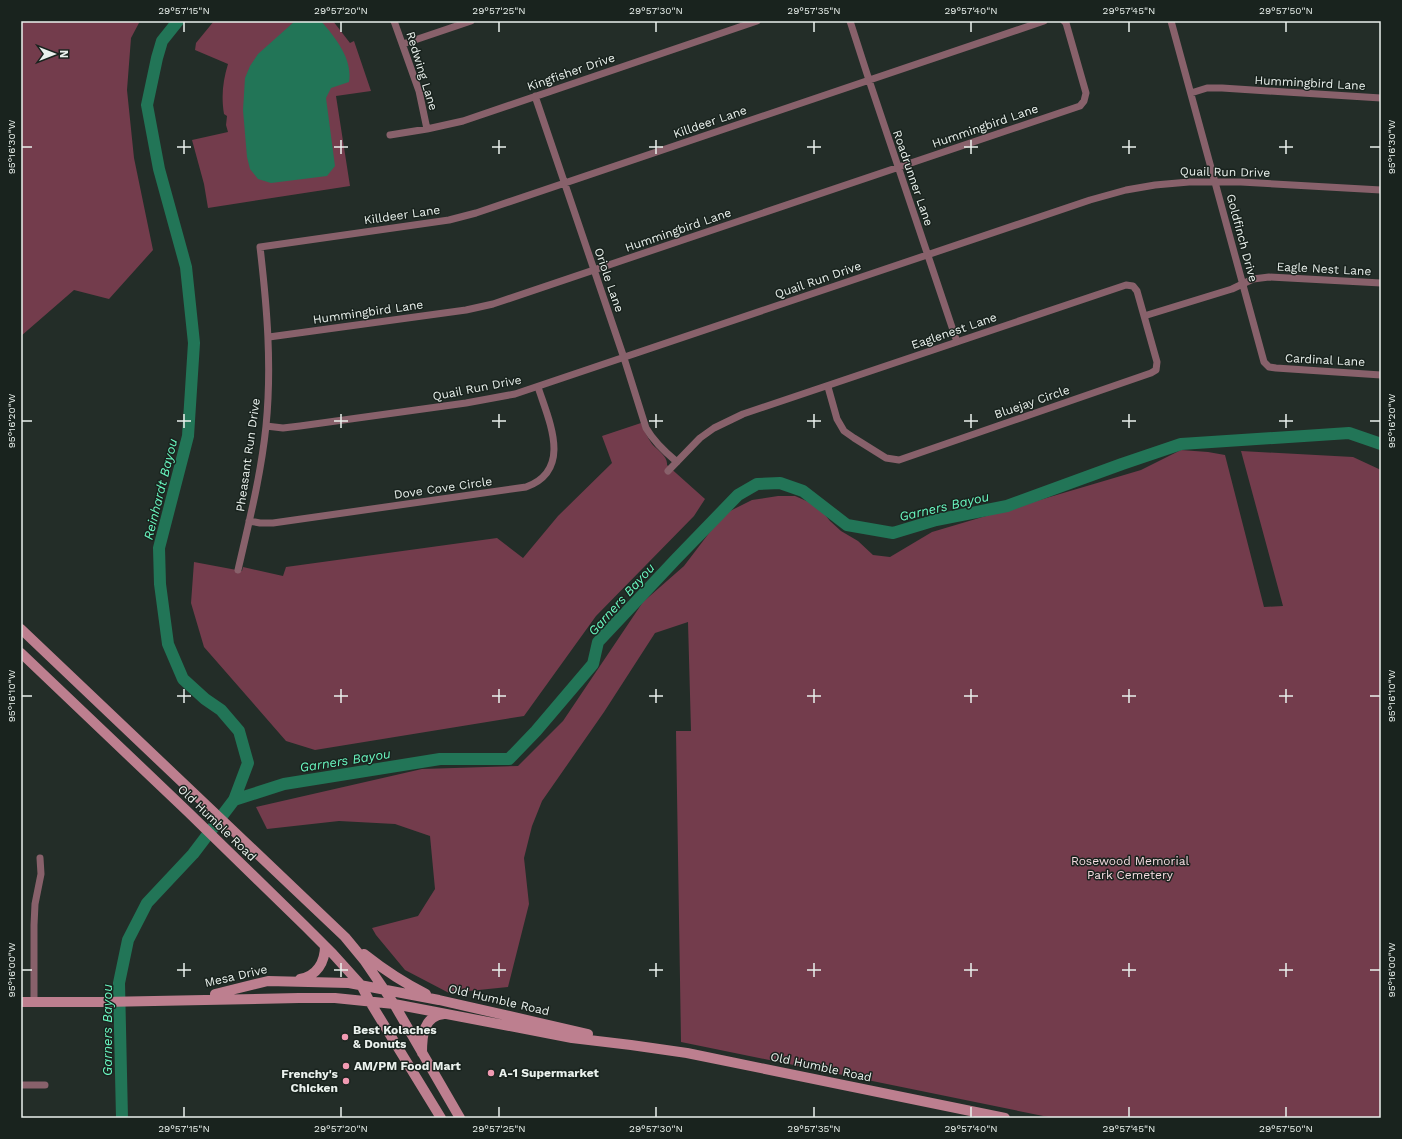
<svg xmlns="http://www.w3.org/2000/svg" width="1402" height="1139" font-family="'Work Sans',sans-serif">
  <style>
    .green { fill: #733c4c }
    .water { fill: #227557 }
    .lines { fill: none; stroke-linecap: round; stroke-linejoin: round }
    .river { stroke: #227557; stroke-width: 12 }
    .street { stroke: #88616b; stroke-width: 7 }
    .secondary { stroke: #bd7f8f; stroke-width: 10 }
    .ticks { fill: none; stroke: #eaf1ed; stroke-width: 1.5 }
    .poi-dot { fill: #f19ab2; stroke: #19231e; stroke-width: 1.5 }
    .labels { text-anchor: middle; stroke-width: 3; stroke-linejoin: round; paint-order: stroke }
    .street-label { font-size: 12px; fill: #eaf1ed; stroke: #19231e }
    .park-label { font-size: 12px; fill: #f5dce1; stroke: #19231e }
    .poi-label { font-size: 12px; font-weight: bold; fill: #eaf1ed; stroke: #19231e; text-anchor: start }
    .water-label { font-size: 13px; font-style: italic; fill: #6af8c1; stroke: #19231e }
    .neatline { fill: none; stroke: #eaf1ed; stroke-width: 1.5 }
    .ticks-label { font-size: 10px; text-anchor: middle; fill: #eaf1ed }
  </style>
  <rect width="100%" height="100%" fill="#232d28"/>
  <path class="green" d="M21 21H140L131 38 127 90 134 158 153 250 109 299 74 290 21 336Z
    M214 21H333L350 43 354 41 371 91 336 96 350 186 208 208 204 184 192 140 228 132 226 125 227 116 224 114C221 96 223 80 228 64L195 50 196 43Z
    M641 423C644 430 647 437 652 444 657 450 668 456 667 465L705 499 694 516 596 616 524 716 315 750 286 741 204 647 191 603 194 562 242 571 243 567 283 576 286 567 497 538 523 558 558 516 612 463 602 436Z
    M1181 450 1208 452 1225 455 1264 607 1283 606 1241 451 1353 457 1381 470V1118H1053L681 1042 676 731H691L688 622 655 633 604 712 542 801 532 826 524 858 529 904 508 987 449 993 405 970 376 935 372 928 418 916 435 889 430 836 395 824 339 821 267 829 256 807 422 769 518 766 563 721 643 602 684 566 716 524 730 511 752 500 778 496H795L818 506 830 521 841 531 858 541 873 555 890 557 932 532 1141 470Z"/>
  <path class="water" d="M295 21H321C335 37 353 59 349 82L331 88 326 98 335 166 327 176 271 183 258 179 250 169 247 157 243 110 245 78 250 66 258 54Z"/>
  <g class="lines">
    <path class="river" d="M178 21 162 41 157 58 147 105 159 169 186 267 194 343 188 436 159 548 160 584 168 644 183 679 205 699 221 710 239 731 248 763 234 800
      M122 1118 119 983 128 940 147 903 193 854 234 800 284 784 440 759H509L536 731 593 664 598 642 676 559 738 495 757 484 780 483 803 491 847 525 893 533 936 520 1007 506 1122 464 1181 444 1349 433 1381 444"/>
    <path class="street" d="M394 21 419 91 427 129
      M850 21 869 80 957 342
      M1171 21 1264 362 1269 367 1276 368 1381 375
      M403 44 471 21
      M1191 93 1207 88H1222L1381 98
      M535 96 624 358 646 428C654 442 665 452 677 462
      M390 135 427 129 463 121 757 21
      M1144 316 1232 289 1253 279 1269 277 1381 283
      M269 337 466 310 493 304 1080 106 1084 101 1086 93 1066 23 1064 21
      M266 426 283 428 300 426 466 403 515 394 1090 200 1126 190 1155 185 1189 182H1241L1381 190
      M668 471 700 438 714 428 743 414 1126 285 1133 286 1137 291 1157 362 1156 370 1151 373 899 460 886 458 854 438 844 431 837 419 828 387
      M249 521 260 523H273L526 487C573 470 549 421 538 387
      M238 570C249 522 261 475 266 426 272 366 267 307 260 247L449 220 476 213 1044 21
      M34 1002V925L35 904 41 874 40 858
      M21 1085H45"/>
    <path class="secondary" d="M21 629 345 937 364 960 394 1004 460 1118
      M21 653 188 812 305 926 333 954 361 985 370 1002 441 1118
      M364 954C383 969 404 983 426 994
      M300 979C317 976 325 962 325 946
      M215 994 268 981 349 983 439 1000 588 1034
      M21 1002H103L299 998H335L394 1004 572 1038 631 1045 687 1053 1005 1118
      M422 1053C422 1036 423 1016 444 1014"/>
  </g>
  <path class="ticks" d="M184 22V32M341 22V32M499 22V32M656 22V32M814 22V32M971 22V32M1129 22V32M1286 22V32M184 140V154M341 140V154M499 140V154M656 140V154M814 140V154M971 140V154M1129 140V154M1286 140V154M22 147H32M177 147H191M334 147H348M492 147H506M649 147H663M807 147H821M964 147H978M1122 147H1136M1279 147H1293M1370 147H1380M184 414V428M341 414V428M499 414V428M656 414V428M814 414V428M971 414V428M1129 414V428M1286 414V428M22 421H32M177 421H191M334 421H348M492 421H506M649 421H663M807 421H821M964 421H978M1122 421H1136M1279 421H1293M1370 421H1380M184 689V703M341 689V703M499 689V703M656 689V703M814 689V703M971 689V703M1129 689V703M1286 689V703M22 696H32M177 696H191M334 696H348M492 696H506M649 696H663M807 696H821M964 696H978M1122 696H1136M1279 696H1293M1370 696H1380M184 963V977M341 963V977M499 963V977M656 963V977M814 963V977M971 963V977M1129 963V977M1286 963V977M22 970H32M177 970H191M334 970H348M492 970H506M649 970H663M807 970H821M964 970H978M1122 970H1136M1279 970H1293M1370 970H1380M184 1107V1117M341 1107V1117M499 1107V1117M656 1107V1117M814 1107V1117M971 1107V1117M1129 1107V1117M1286 1107V1117"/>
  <g class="poi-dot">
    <circle cx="345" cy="1037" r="4"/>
    <circle cx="346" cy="1066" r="4"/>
    <circle cx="491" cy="1073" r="4"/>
    <circle cx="346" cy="1081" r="4"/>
  </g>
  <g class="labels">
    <g class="street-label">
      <text transform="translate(422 71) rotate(73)" y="4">Redwing Lane</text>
      <text transform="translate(571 72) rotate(-19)" y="4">Kingfisher Drive</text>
      <text transform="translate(1310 83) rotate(3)" y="4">Hummingbird Lane</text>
      <text transform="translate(710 122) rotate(-19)" y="4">Killdeer Lane</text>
      <text transform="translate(985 126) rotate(-19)" y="4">Hummingbird Lane</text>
      <text transform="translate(1225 172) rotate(1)" y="4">Quail Run Drive</text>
      <text transform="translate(913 178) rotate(71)" y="4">Roadrunner Lane</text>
      <text transform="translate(402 215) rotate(-8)" y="4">Killdeer Lane</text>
      <text transform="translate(678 230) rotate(-19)" y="4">Hummingbird Lane</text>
      <text transform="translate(1242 238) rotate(75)" y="4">Goldfinch Drive</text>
      <text transform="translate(1324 269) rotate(3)" y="4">Eagle Nest Lane</text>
      <text transform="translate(609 280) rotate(71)" y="4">Oriole Lane</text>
      <text transform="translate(818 280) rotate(-19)" y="4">Quail Run Drive</text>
      <text transform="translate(368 312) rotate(-8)" y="4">Hummingbird Lane</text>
      <text transform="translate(954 331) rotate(-19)" y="4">Eaglenest Lane</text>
      <text transform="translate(1325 360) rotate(3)" y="4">Cardinal Lane</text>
      <text transform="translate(477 388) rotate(-11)" y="4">Quail Run Drive</text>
      <text transform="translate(1032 402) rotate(-19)" y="4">Bluejay Circle</text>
      <text transform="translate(248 455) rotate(-82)" y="4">Pheasant Run Drive</text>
      <text transform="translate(443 488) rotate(-8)" y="4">Dove Cove Circle</text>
      <text transform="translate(217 823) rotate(44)" y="4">Old Humble Road</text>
      <text transform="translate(236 976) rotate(-13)" y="4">Mesa Drive</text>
      <text transform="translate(499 1000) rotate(13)" y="4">Old Humble Road</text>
      <text transform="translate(821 1067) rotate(12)" y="4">Old Humble Road</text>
    </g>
    <g class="park-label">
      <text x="1130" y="865">Rosewood Memorial<tspan x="1130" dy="14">Park Cemetery</tspan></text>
    </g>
    <g class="poi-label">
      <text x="353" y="1034">Best Kolaches<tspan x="353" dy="14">&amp; Donuts</tspan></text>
      <text x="354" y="1070">AM/PM Food Mart</text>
      <text x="499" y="1077">A-1 Supermarket</text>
      <text x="338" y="1078" text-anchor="end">Frenchy's<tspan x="338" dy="14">Chicken</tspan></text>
    </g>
    <g class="water-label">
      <text transform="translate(160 489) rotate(-76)" y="5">Reinhardt Bayou</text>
      <text transform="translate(944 506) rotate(-13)" y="5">Garners Bayou</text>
      <text transform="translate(621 599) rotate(-48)" y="5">Garners Bayou</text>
      <text transform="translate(345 760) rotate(-9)" y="5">Garners Bayou</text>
      <text transform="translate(107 1030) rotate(-90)" y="5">Garners Bayou</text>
    </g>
  </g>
  <rect width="1402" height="1139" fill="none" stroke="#19231e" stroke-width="44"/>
  <g transform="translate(54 54) rotate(90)" stroke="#19231e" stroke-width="3" paint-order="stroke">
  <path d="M0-3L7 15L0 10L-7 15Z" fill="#eaf1ed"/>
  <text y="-6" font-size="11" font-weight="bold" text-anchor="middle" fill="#eaf1ed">N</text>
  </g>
  <rect x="22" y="22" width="1358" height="1095" class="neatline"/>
  <g class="ticks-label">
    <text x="184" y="14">29°57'15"N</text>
    <text x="341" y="14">29°57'20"N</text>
    <text x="499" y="14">29°57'25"N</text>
    <text x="656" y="14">29°57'30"N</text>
    <text x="814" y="14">29°57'35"N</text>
    <text x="971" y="14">29°57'40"N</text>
    <text x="1129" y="14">29°57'45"N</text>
    <text x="1286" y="14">29°57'50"N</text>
    <text transform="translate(1391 147) rotate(-90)" y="4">95°16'30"W</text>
    <text transform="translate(11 147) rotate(-90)" y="4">95°16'30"W</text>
    <text transform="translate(1391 421) rotate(-90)" y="4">95°16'20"W</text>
    <text transform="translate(11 421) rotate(-90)" y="4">95°16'20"W</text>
    <text transform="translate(1391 696) rotate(-90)" y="4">95°16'10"W</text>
    <text transform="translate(11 696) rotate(-90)" y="4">95°16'10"W</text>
    <text transform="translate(1391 970) rotate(-90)" y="4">95°16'00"W</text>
    <text transform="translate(11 970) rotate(-90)" y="4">95°16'00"W</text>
    <text x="184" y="1132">29°57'15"N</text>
    <text x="341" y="1132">29°57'20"N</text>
    <text x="499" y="1132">29°57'25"N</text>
    <text x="656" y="1132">29°57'30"N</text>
    <text x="814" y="1132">29°57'35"N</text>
    <text x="971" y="1132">29°57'40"N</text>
    <text x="1129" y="1132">29°57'45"N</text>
    <text x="1286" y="1132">29°57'50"N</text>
  </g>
</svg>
